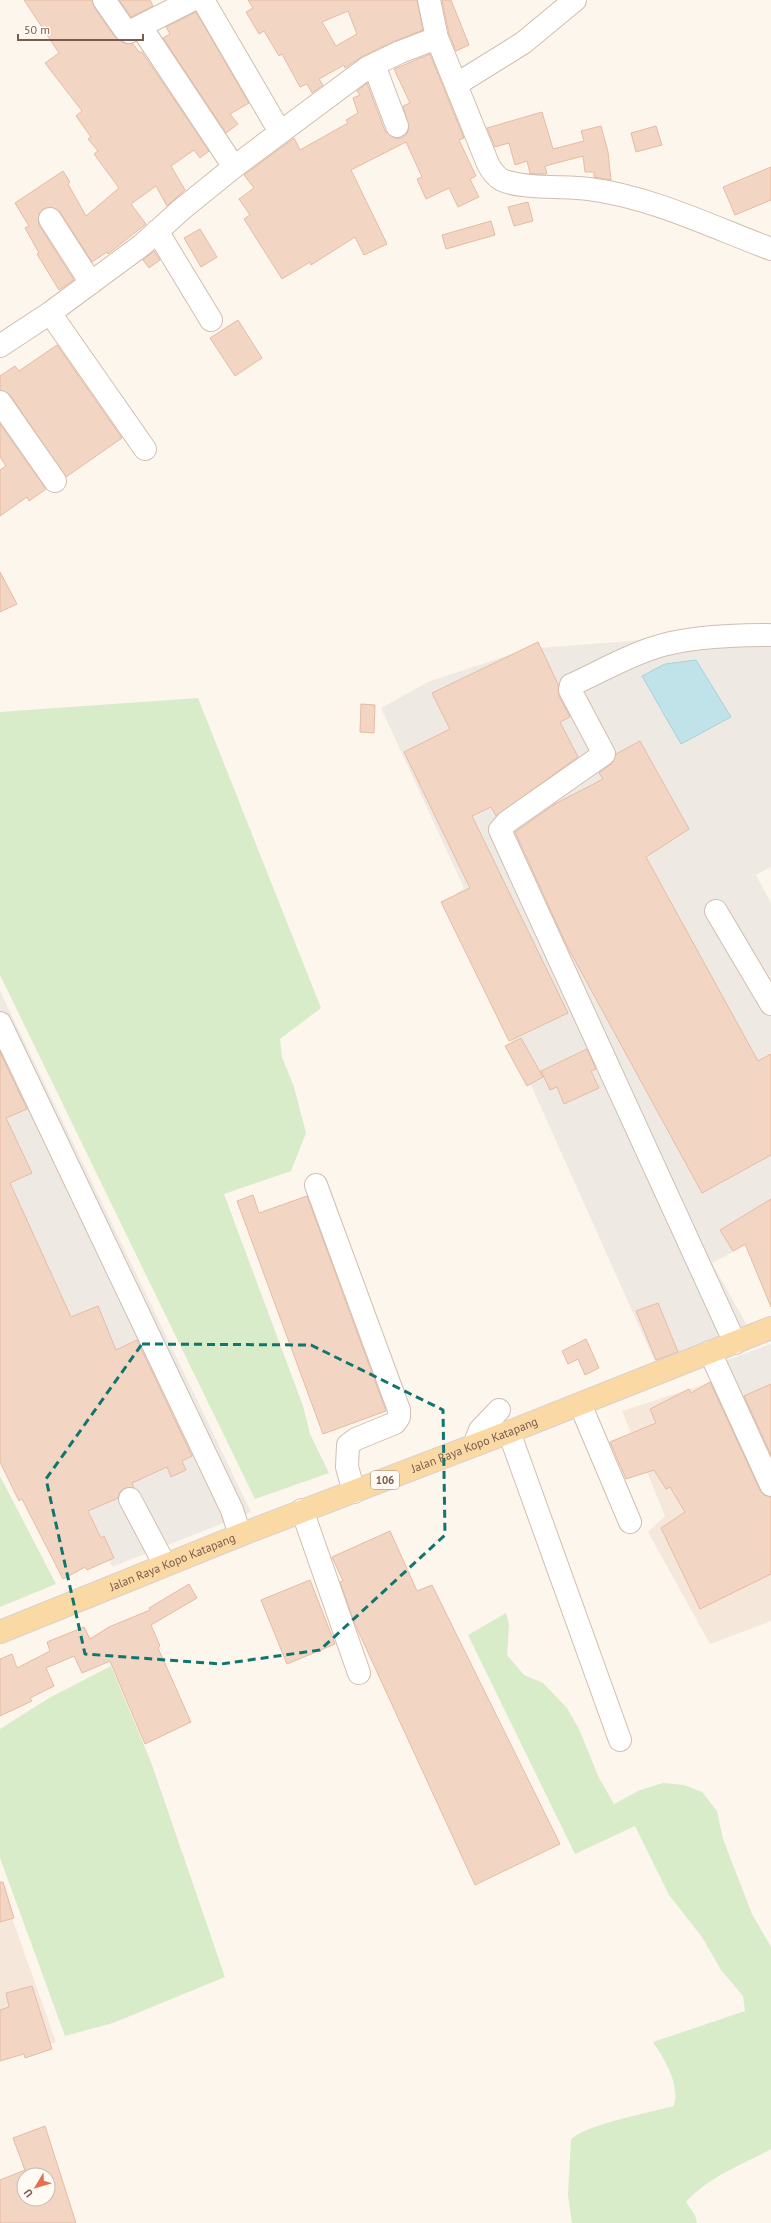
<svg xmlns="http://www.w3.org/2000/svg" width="771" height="2223" font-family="'PT Sans',sans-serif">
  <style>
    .residential { fill: #f5e8da }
    .industrial { fill: #efe9e4 }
    .green { fill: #d8ecc9 }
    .water { fill: #bfe3e8; stroke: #a5d3da }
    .building { fill: #f3d5c3; stroke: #e6bba3; fill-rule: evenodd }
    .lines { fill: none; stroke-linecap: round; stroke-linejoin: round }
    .minor-casing { stroke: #d1beb0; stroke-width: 24 }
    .major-casing { stroke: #dad1cd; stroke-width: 24 }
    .minor { stroke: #fff; stroke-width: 22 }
    .major { stroke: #fbd9a5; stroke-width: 22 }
    .marked { fill: none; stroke: #0f766e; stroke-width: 3; stroke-dasharray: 8 5; stroke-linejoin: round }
    .labels { text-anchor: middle; stroke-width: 4; stroke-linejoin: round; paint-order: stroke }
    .shield { fill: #fffaf3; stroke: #a28b7f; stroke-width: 1 }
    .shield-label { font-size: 11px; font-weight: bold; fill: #7a5c4d }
    .street-label { font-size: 12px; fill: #7a5c4d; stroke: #fffaf3 }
  </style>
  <rect width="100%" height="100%" fill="#fdf6ec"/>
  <path class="residential" d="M718 1380 771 1497V1621L710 1644 648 1532 665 1516 622 1411Z
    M0 1884 56 2042 0 2061Z"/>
  <path class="industrial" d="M771 630V867L756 875 771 903V1232L712 1263 748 1327 656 1364 448 900 464 888 381 708 428 682 527 649Z
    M0 991 251 1512 112 1567 40 1392 0 1411Z
    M771 1344V1478L716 1364Z"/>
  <path class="green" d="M198 698 321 1008 280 1039 282 1057 294 1087 306 1133 291 1171 224 1194 303 1406 310 1434 329 1473 255 1499 0 975V712Z
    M0 1476 56 1584 0 1607Z
    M506 1613 509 1625 507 1655 524 1675 543 1683 567 1708 579 1729 599 1778 614 1804 640 1790 663 1783 684 1785 702 1792 717 1811 723 1839 752 1914 771 1947V2149C742 2165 708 2177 686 2202L695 2215 697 2223H572L568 2195 571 2140C582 2125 653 2112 674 2106 680 2084 665 2060 653 2042L745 2011 743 1996 721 1970 702 1937 669 1895 635 1826 575 1854 468 1635Z
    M111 1666 151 1762 225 1977 113 2023 65 2036 0 1858V1729L49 1698Z"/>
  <path class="water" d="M696 660 731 717 681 744 642 676 665 664Z"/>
  <path class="building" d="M24 0H92L94 7 115 37 124 43 133 44 139 52H142L209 151 200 158 194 150 171 166 185 190 167 206 156 186 131 204 146 224 108 254 107 252 92 262 60 212 50 207 43 209 39 214V225L74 280 59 290 37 254 39 253 25 228 29 226 15 203 63 171 70 182 68 184 86 216 119 188 94 154 98 151 88 139 91 137 76 116 82 111 45 63 59 53Z
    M119 0H150L153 6 131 17Z
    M248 0H417L423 30 395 41 361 57 345 68 344 65 319 79 323 85 312 93 307 84 300 87 282 54 279 56 264 31 259 34 246 12 253 8ZM348 11 357 34 336 46 322 22Z
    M442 0H451L469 45 456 51 449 34Z
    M196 12 249 103 230 114 238 124 226 133 163 38 170 34 166 27Z
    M430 54 464 138 459 140 476 176 470 179 479 197 458 207 449 188 426 199 417 179 422 177 406 142 351 170 387 244 364 255 355 237 311 265 310 262 282 279 244 219 250 215 239 199 254 188 244 175 294 138 300 150 348 123 346 120 358 113 353 98 360 95 357 91 367 83 385 131 395 138H402L407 134 409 128 403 106 410 103 394 69Z
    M542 112 553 149 584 141 581 131 601 126 608 152 611 180 594 177V172H585L583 156 545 166 547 174H533L530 173 527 161 515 165 509 143 495 147 487 128Z
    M656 126 662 145 636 152 631 133Z
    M771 167V200L735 215 723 187Z
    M528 202 533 221 514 226 508 207Z
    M491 221 495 235 446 249 442 235Z
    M200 229 217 257 201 267 184 238Z
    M154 251 160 260 149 268 143 260Z
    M238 320 262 358 235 376 210 338Z
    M57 345 122 438 66 477 10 395 0 390V376L15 366 19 371Z
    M0 424 46 489 29 501 27 497 0 516V470L6 466 0 457Z
    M0 572 17 604 0 612Z
    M538 642 558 684 559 696 570 717 560 722 578 757 496 816 491 807 472 816 568 1013 509 1041 441 902 470 888 404 752 450 729 432 693Z
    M361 704 375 705 374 733 360 732Z
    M640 741 689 829 646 857 758 1061 771 1054V1155L702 1193 566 944 515 832 555 804 603 779 599 773 611 764 616 754Z
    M521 1038 543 1077 527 1086 505 1046Z
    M587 1049 596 1069 591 1071 599 1088 564 1104 557 1087 550 1090 541 1071Z
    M0 1052 27 1109 6 1118 32 1173 10 1183 71 1317 98 1306 116 1350 137 1340 192 1456 182 1461 186 1470 171 1477 167 1467 132 1483 134 1488H125L120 1492 118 1498 88 1511 101 1538 104 1536 114 1558 87 1570 85 1567 63 1579 22 1499 19 1501 0 1462Z
    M253 1195 259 1213 307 1196 386 1411 323 1434 237 1201Z
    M771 1199V1307L745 1244 733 1251 720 1230Z
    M658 1303 678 1352 656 1360 636 1311Z
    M586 1339 599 1368 585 1375 578 1359 568 1364 562 1351Z
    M710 1382 760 1490 764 1495 771 1497V1574L700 1609 661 1528 685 1512 670 1487 666 1489 654 1470 626 1479 610 1442 656 1423 650 1409 689 1389 691 1393Z
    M771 1384V1455L744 1396Z
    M390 1531 417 1591 432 1585 560 1844 475 1885 354 1622 340 1582 343 1581 332 1557Z
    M310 1580 335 1644 287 1664 261 1600Z
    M189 1584 197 1598 151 1625 160 1646 158 1648 191 1722 145 1744 110 1661 82 1673 74 1656 46 1668 54 1686 30 1698 32 1701 0 1716V1659L12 1654 17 1668 50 1651 47 1642 84 1627 90 1639 109 1627 150 1610 149 1608Z
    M0 1882H3L14 1918 0 1922Z
    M32 1986 52 2049 25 2058 24 2054 0 2061V2010L9 2007 6 1993Z
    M45 2126 76 2223H0V2180L25 2170 13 2138ZM24 2175H48V2199H24Z"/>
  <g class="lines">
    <defs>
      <path id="minor" d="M104 0 125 30 129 32 192 0
        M203 0 280 132
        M429 0 437 38
        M141 27 234 167
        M374 65 397 126
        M457 84 523 43 575 0
        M50 219 91 283
        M157 231 211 320
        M50 313 145 449
        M0 346 50 313 142 245 182 209 234 167 344 85 367 68 400 52 437 38 488 164C491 170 495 176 502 180 521 189 566 186 589 189 652 197 712 227 771 249
        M0 402 55 481
        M716 911 771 1004
        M0 1023 232 1510 240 1535
        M316 1185 399 1410V1417L395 1423 356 1439 348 1445 347 1467 354 1492
        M735 1343 500 830 507 822 604 754 570 690 571 685C598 673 625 657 653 648 685 637 734 635 769 635
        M710 1352 771 1485
        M580 1404 630 1522
        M509 1432 620 1740
        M474 1445 480 1430 499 1410
        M130 1499 165 1565
        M302 1510 359 1673"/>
      <g id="major">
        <path id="s1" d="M0 1632 240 1535 509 1432 771 1328"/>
      </g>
    </defs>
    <use href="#minor" class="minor-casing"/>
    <use href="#major" class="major-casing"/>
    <use href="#minor" class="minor"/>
    <use href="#major" class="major"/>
  </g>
  <path class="marked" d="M142 1344 311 1345 443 1410 445 1535 320 1650 221 1664 85 1654 46 1479Z"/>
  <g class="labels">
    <rect class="shield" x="371" y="1471" width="28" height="18" rx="3"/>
    <g class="shield-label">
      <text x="385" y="1484">106</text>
    </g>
    <g class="street-label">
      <text dy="4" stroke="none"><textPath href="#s1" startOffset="510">Jalan Raya Kopo Katapang</textPath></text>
      <text dy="4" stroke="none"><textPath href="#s1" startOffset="186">Jalan Raya Kopo Katapang</textPath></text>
    </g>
  </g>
  <g transform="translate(36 2187) rotate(232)"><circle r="19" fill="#fffaf3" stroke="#cabbb1"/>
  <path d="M0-3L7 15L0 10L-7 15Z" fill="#e76f51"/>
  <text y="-6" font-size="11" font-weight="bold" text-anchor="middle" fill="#7a5c4d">U</text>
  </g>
  <path d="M18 34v6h125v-6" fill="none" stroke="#7a5c4d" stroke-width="2"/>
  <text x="24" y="34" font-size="12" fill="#7a5c4d" stroke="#fffaf3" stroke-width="3" paint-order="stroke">50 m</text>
</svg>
